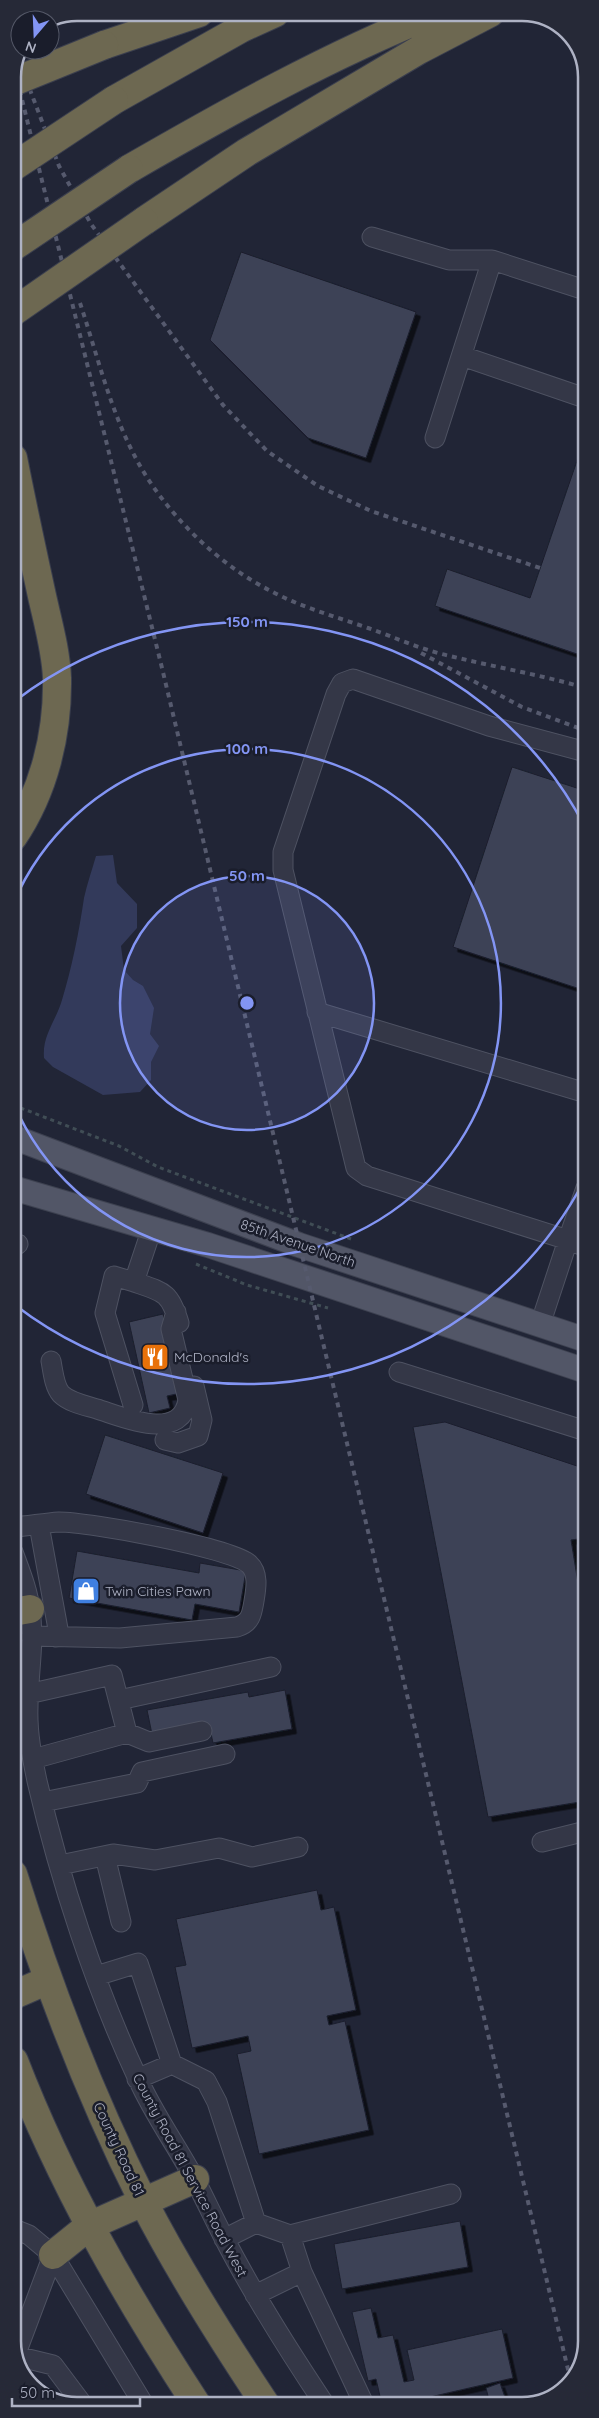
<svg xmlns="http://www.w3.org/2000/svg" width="599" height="2418" font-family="Quicksand,sans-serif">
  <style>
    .water { fill: #333a5b }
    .building { fill: #3d4257; stroke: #1b1f2d; filter: url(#shadow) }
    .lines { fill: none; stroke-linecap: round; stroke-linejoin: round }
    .minor-casing { stroke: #4e5262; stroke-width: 21 }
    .major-casing { stroke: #3d4150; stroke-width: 26 }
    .highway-casing { stroke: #3b3f4e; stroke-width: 30 }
    .path { stroke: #404d55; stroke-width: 3; stroke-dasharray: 4 4; stroke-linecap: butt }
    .minor { stroke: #343747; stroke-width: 19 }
    .major { stroke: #525667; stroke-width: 24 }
    .highway { stroke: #6d6851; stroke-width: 28 }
    .rail { stroke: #565a6e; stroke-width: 4; stroke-dasharray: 5 5; stroke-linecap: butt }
    .highway-bridge-casing { stroke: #3b3f4e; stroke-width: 30; stroke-linecap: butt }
    .highway-bridge { stroke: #6d6851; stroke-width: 28 }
    .ring { fill: none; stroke: #8395f4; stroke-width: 2.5 }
    .labels { text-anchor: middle; stroke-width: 5; stroke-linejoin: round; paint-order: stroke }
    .street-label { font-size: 14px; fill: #aeb2c4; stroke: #1a1d2b }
    .poi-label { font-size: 14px; fill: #aeb2c4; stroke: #1a1d2b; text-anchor: start }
    .rim { fill: none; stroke: #aeb2c4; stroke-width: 2.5 }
    .centre { fill: #8395f4; stroke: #1a1d2b; stroke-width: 2.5 }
    .ring-label { font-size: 15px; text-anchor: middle; font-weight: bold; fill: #8395f4; stroke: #1a1d2b; stroke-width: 5; stroke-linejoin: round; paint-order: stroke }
  </style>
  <defs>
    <filter id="shadow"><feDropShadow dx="4.5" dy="4.5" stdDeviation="0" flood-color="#0009"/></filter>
  </defs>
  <rect width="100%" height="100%" fill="#212536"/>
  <path class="water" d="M113 855 117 883 137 904V928L121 946 124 970 133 980 143 986 154 1008 150 1034 159 1046 151 1062V1080L140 1092 103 1095 53 1067 44 1058C42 1035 56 1021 62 1000 72 967 79 932 84 898 87 884 92 870 96 856Z"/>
  <path class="building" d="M241 252 416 312 366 458 308 438 210 340Z
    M581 449 586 451V657L435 606 447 569 530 598Z
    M512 767 586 791V991L453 947Z
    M163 1314 181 1393 167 1396 170 1408 149 1413 129 1322Z
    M445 1422 586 1469V1538L571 1540 586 1632V1801L488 1817 413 1427Z
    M105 1435 223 1473 203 1533 86 1494Z
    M77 1551 199 1573 200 1563 246 1571 239 1612 195 1604 192 1620 69 1598Z
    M285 1690 292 1729 213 1743 209 1724 152 1734 147 1710 248 1692 249 1697Z
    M317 1890 321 1910 334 1907 356 2010 327 2016 329 2025 345 2021 369 2130 259 2154 237 2054 251 2051 248 2036 192 2048 175 1967 186 1965 176 1919Z
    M460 2221 468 2267 342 2289 334 2244Z
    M371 2308 378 2338 393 2335 404 2382 414 2380 407 2350 502 2329 513 2378 395 2405H382L376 2379 368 2381 352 2312Z
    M500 2383 507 2403 461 2404 488 2396 486 2388Z
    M457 2399 459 2404 441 2405Z"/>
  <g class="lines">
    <defs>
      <path id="minor" d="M372 237 449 260H492L585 290
        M462 356 585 398
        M435 438 492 260
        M317 1012 586 1093
        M586 1188 568 1240 586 1247
        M13 1247 18 1244
        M134 1282C164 1292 170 1292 179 1323
        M540 1325 568 1240 367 1176 356 1168 283 870V852L336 694 342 683 353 679 489 726 586 752
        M51 1361C53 1371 54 1386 61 1394 70 1403 88 1406 100 1410 125 1418 181 1442 188 1400L171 1329 176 1312
        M399 1372 586 1431
        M133 1405 105 1313 114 1276 134 1282 152 1228
        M165 1440 178 1443 198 1436 202 1420 194 1386
        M39 1525 58 1629 56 1637
        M13 1527C28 1526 44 1523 59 1522 88 1522 229 1547 249 1564 259 1573 256 1589 254 1601 252 1613 251 1623 237 1627L120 1638 31 1636
        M13 1552C20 1571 28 1590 30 1610 35 1642 28 1675 28 1707 27 1732 32 1757 37 1781 60 1880 95 1987 138 2079 154 2115 177 2146 195 2180 205 2199 214 2219 224 2238 254 2296 289 2351 325 2405
        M28 1694 112 1675 127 1733 33 1759
        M119 1700 271 1667
        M127 1733 149 1742 202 1731
        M43 1802 137 1783 142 1772 225 1754
        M542 1842 586 1831
        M105 1856 121 1922
        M60 1865 113 1854 155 1860 219 1848 252 1857 298 1847
        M96 1976 138 1963 172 2064 206 2081 217 2102 256 2223 290 2235 451 2194
        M137 2079 172 2064
        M14 2229 29 2235 53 2255 144 2405
        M290 2235 302 2272 362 2400 355 2405
        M224 2239 256 2223
        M255 2295 302 2272
        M15 2356 53 2255
        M16 2356 53 2365 83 2405"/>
      <path id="major" d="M13 1137 299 1245 586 1340
        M13 1188 208 1245 586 1371"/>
      <path id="highway" d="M104 45 199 13
        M114 100 242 28 275 13
        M129 169C228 112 328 56 435 13
        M144 221 247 152 419 50 490 13
        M13 458C22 504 32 550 42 596 48 623 56 651 57 678 58 734 44 791 13 837
        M13 1612 30 1609
        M13 1874C48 1986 90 2096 143 2201 179 2271 222 2339 266 2405
        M14 1995 48 1980
        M14 2061C61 2183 126 2296 197 2405
        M53 2255 89 2226 195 2179"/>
    </defs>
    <use href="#minor" class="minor-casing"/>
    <use href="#major" class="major-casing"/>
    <use href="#highway" class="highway-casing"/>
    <path class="path" d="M13 1105 119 1146 158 1167 351 1239
      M196 1264 247 1285 328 1308"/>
    <use href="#minor" class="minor"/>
    <use href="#major" class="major"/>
    <use href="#highway" class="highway"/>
    <path class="rail" d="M19 61 59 166 91 224 223 405 267 451 318 486 371 511 540 568
      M15 71 162 668 571 2382
      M80 303C100 363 114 428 150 482 179 525 222 566 269 590 300 607 334 616 368 628 394 637 422 650 450 656 495 667 541 675 586 688
      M421 653 522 707 586 731"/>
    <defs>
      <path id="highway-bridge" d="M13 82 104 45
        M13 167 114 100
        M13 247 129 169
        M13 312 144 221"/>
    </defs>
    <use href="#highway-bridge" class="highway-bridge-casing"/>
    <use href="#highway-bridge" class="highway-bridge"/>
  </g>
  <circle cx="247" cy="1003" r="127" fill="#8395f4" fill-opacity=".12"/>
  <g class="ring">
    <circle cx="247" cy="1003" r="127"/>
    <path d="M13 904A254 254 0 1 1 13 1102"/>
    <path d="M585 1179A381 381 0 0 1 15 1305M15 701A381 381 0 0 1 585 827"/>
  </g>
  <defs>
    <symbol id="restaurant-square" viewBox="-11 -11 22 22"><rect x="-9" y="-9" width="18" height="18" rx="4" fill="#e8710a" stroke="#1a1d2b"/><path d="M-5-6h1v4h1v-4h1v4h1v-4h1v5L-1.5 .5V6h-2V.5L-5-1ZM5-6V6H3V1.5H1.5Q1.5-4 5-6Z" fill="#fff"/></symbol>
    <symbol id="shop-square" viewBox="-11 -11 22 22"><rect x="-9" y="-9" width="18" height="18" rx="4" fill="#3f7fe0" stroke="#1a1d2b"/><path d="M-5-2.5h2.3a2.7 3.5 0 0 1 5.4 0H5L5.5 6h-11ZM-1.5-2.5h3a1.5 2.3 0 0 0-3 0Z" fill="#fff"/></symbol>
  </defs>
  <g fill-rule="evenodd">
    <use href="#restaurant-square" x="139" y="1341" width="32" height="32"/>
    <use href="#shop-square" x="70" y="1575" width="32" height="32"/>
  </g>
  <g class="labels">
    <g class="street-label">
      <text transform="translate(298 1243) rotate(19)" y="5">85th Avenue North</text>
      <text transform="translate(119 2149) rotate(65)" y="5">County Road 81</text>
      <text transform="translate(190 2175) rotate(62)" y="5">County Road 81 Service Road West</text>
    </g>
    <g class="poi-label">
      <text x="174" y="1362">McDonald's</text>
      <text x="105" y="1596">Twin Cities Pawn</text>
    </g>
  </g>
  <path d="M0 0H599V2418H0ZM77 21H522A56 56 0 0 1 578 77V2341A56 56 0 0 1 522 2397H77A56 56 0 0 1 21 2341V77A56 56 0 0 1 77 21Z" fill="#262937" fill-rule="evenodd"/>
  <path class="rim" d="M77 21H522A56 56 0 0 1 578 77V2341A56 56 0 0 1 522 2397H77A56 56 0 0 1 21 2341V77A56 56 0 0 1 77 21Z"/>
  <circle cx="247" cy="1003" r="8" class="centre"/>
  <g class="ring-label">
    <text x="247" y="627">150 m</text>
    <text x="247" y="754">100 m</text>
    <text x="247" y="881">50 m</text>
  </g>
  <g transform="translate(35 35) rotate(199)"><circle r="24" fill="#1a1d2b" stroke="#555968"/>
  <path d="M0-4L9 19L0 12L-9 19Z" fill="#8395f4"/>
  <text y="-8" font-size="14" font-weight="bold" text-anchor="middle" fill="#aeb2c4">N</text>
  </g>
  <path d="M12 2398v8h128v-8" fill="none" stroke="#aeb2c4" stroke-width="2.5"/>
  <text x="20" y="2398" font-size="15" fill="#aeb2c4" stroke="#1a1d2b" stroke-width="4" paint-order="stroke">50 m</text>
</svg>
